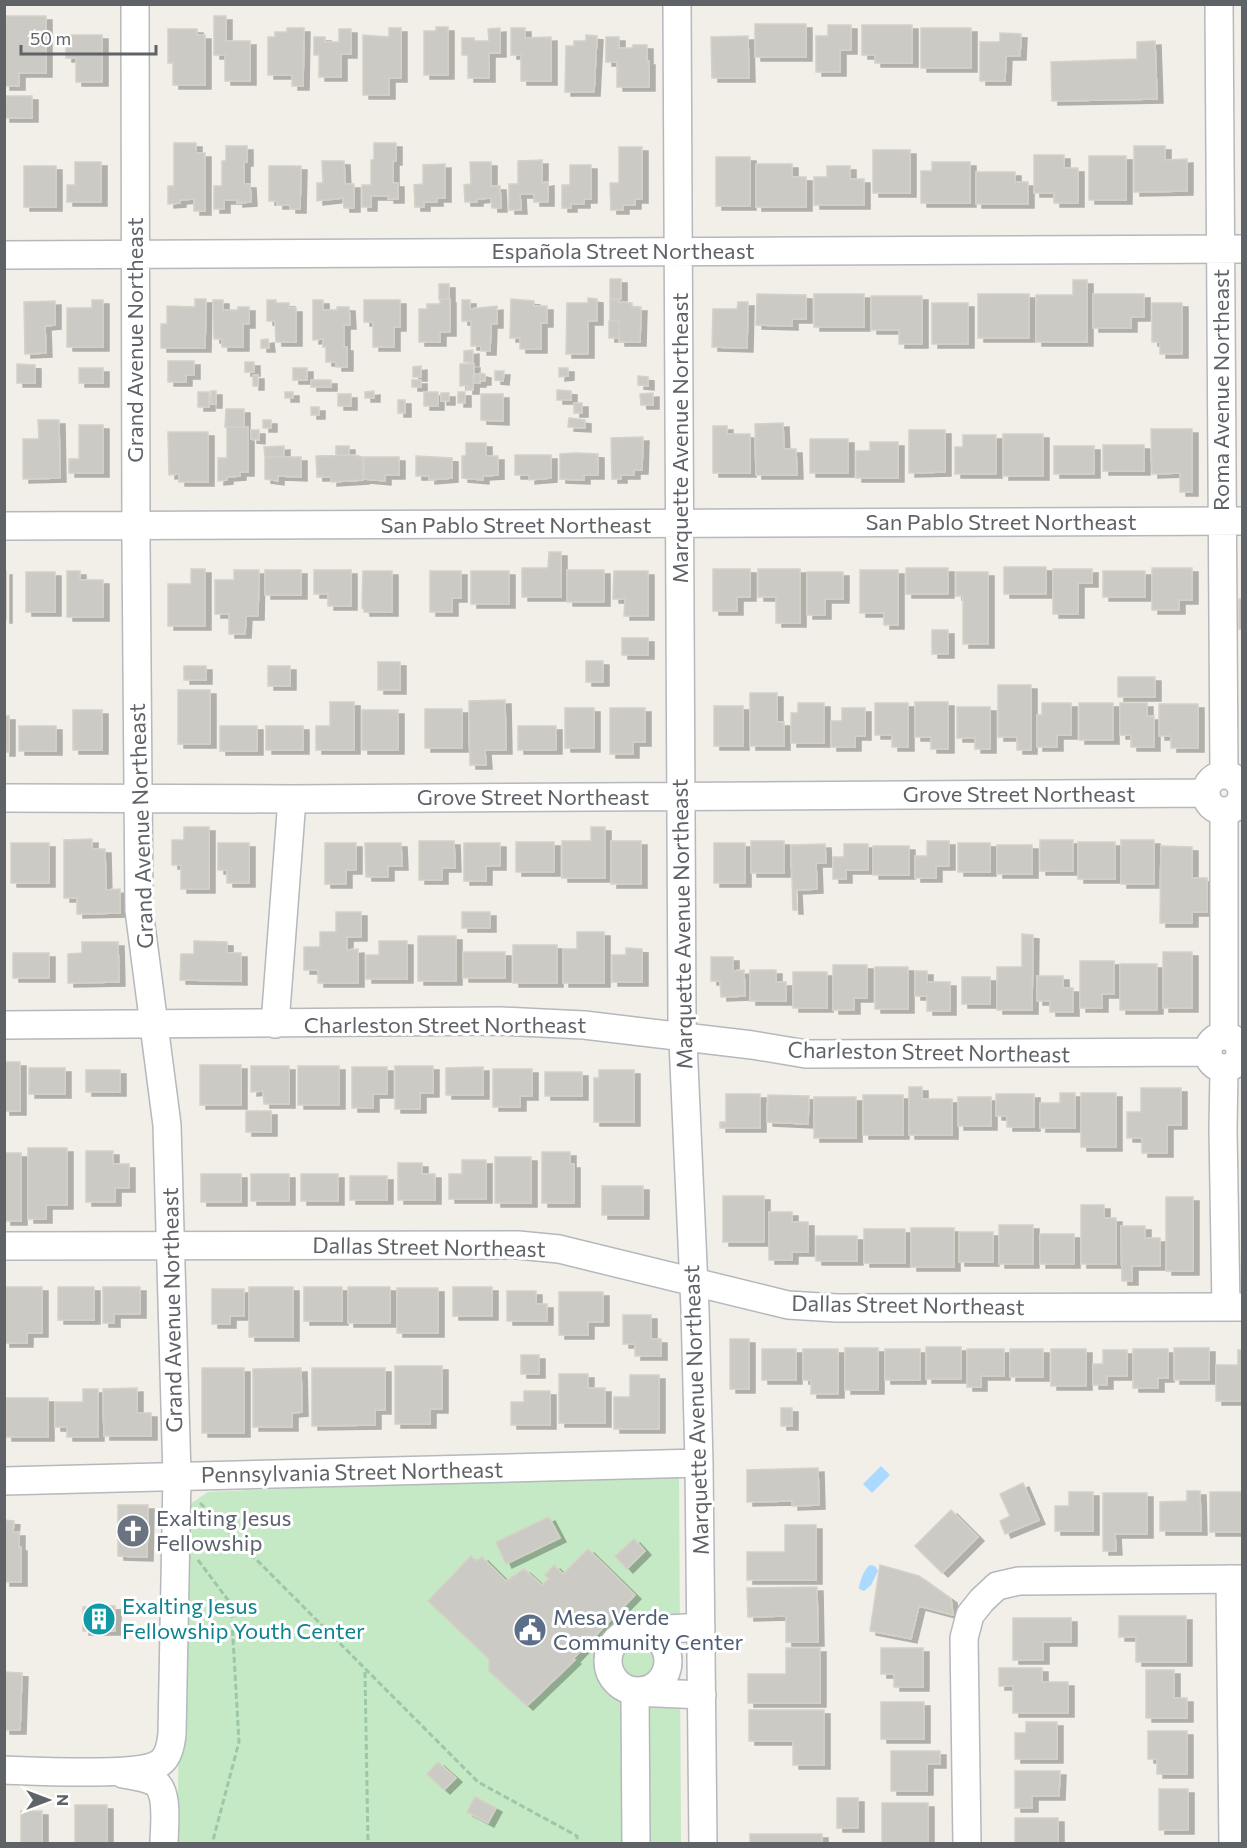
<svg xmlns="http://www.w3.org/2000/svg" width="1247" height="1848" font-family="Commissioner,sans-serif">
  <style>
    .green { fill: #c5e8c5 }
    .water { fill: #aadaff }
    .building { fill: #cccac5; stroke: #d6d1c6; stroke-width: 1.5; filter: url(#shadow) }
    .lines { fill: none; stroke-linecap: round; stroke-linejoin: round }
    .minor-casing { stroke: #b5b8bc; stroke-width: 30 }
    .path { stroke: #9cc7a9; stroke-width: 3; stroke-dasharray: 6 3; stroke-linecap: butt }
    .minor { stroke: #fff; stroke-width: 27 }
    .labels { text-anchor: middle; stroke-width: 6; stroke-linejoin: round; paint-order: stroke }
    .street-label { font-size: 22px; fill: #5f6368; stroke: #fff }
    .worship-label { font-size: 22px; fill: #5b616d; stroke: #fff; text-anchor: start }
    .culture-label { font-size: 22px; fill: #0d838f; stroke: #fff; text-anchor: start }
    .service-label { font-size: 22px; fill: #4e5e75; stroke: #fff; text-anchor: start }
  </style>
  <defs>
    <filter id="shadow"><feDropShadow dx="6" dy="4" stdDeviation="0" flood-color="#0004"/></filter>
  </defs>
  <rect width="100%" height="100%" fill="#f1efe8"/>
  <path class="green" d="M679 1471 681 1843 177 1844 183 1509 208 1492Z"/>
  <path class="water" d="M881 1466 890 1475 872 1493 863 1484Z
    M870 1565 875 1566 878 1571 871 1585 864 1591 859 1589C859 1582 865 1568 870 1565Z"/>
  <path class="building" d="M4 16H46V73H19V86H4Z
    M214 16H226V41H250V81H225V55H214Z
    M755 24H806V57H755Z
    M828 25H851V50H840V72H816V36H828Z
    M862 25H912V63H875V55H862Z
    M436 27H448V75H424V31H436Z
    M287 28H304L303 86H292V75H268V37H275V32H287Z
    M389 28H401V78H389V95H363V35L389 37Z
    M500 28V53H489V78H468V55H462V38H474V41H489L488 29Z
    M511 28H525V38L551 37V81H521V55H511Z
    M921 28H971V68H921Z
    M168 29H197V35H205V85H173V63H168Z
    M339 29H351V54H341V77H319V55H314V37H325V42H339Z
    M1000 33 1021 34 1020 56H1006L1005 81H980V42H1000Z
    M66 35H102V82H76V58H66Z
    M586 35 597 36 594 92H565L566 46H574V41H586Z
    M748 36 749 78H712L711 37Z
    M606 37H619V48H633V45H647V61H649V87H617V62H606Z
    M1155 41 1157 99 1052 101 1051 62 1137 59V42Z
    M4 96H32V118H4Z
    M174 143H196V153H205V211H194V199L180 200V203L168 204V186H174Z
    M374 143H396V161H393V183H398V199H388V196H371V207H362V185H371V160H374Z
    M226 146H247V162H244V184H250L251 202 237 203V200H224V209H214V186H222V161H226Z
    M1134 146H1165V160L1187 159V191L1134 192Z
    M619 147H642V199H635V205H623V210H611L610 183H619Z
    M873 150H910V193H873Z
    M1034 155H1064V168H1078V203H1054V193H1034Z
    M1089 156H1126V200H1089Z
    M716 157H750V206H716Z
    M542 160V183L548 182V202H534V194H520L521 210H509V184H518V161Z
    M322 161H344L345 184H354V208H344L343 198 317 201V183H323Z
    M75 162H101V202H67V185H75Z
    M470 162H491V186H500L501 208H492L491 198 477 199V202H465L464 185 471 184Z
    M932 162H970V203H921V171H932Z
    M445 164V198H437V202H424V207H415L414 185 423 184V165Z
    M756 164H792V177H806V207H756Z
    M570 165H591V199H584V204H571V208H562V185H570Z
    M24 166H56V207H24Z
    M269 166H301L300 209H290V205H277V201H269Z
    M827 166H850V179H864V205H814V177H827Z
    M976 172H1015V182H1028V204H976Z
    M610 279H621V299H610Z
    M1073 280H1087V342H1036V295H1073Z
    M439 284H449V299H439Z
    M757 294 806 295V319H792V326L756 325Z
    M814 294H864V327H814Z
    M978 294H1029V338H978Z
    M1093 294H1144V317H1131V328H1093Z
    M871 296H922V344H899V330H871Z
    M588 298 597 299V321H588V354H566L567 303H588Z
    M195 299H206L205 348H161V324H167V306L195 307Z
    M440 299H450V332H440V342H419V309H427V304H440Z
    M511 299 534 301V306H547V323H541V349H520V338H510Z
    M610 299H619V302L632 303V307H641L640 342H619V321H610Z
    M92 300H103V347H67V308H92Z
    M213 300H223V310H238V307H249V324H243V347H222V339H214Z
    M267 300H276V303H289V308H296V342H276L275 321H267Z
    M313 300H323V310H337V307H349L350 325H344V347H347V367H336V362H326V347H323V339L313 340Z
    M364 300H400V327H394V347H373V322H364Z
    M462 300H470V309L497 306V324H491L490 351H481V346H471V321H462Z
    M55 301V325L45 326 46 353 25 354 24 302Z
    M738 302H748L747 348 712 347 713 309H737Z
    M932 303H968V344H932Z
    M1152 303H1182V354H1160V342H1152Z
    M609 321H619V338H609Z
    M268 339 269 348H261V340Z
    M473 350V362H464V351Z
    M168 361H194V375H186V382H168Z
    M245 362H254V372H245Z
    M17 364 35 365V383H17Z
    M460 364H474L473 390H467V385L460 386Z
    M421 366V377H413V367Z
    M79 368H103V383H79Z
    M293 368H307V380H293Z
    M559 368H568V376L559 377Z
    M495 371H504L503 381 495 380Z
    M480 373 485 374V381H480Z
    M474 374 480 375V383H474Z
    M253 375H258V386H253Z
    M638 376 648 377V386L638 385Z
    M311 380H331V387H311Z
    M412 380H421V387H412Z
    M557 390 571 391V400H557Z
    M211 391H216V404H211Z
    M374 391V398H365V392Z
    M198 392H209V407H198Z
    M285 392H293V398H285Z
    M424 392H438V406H424Z
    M458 392H465V403H458Z
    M441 393H449V401H441Z
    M653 393V405H641L640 394Z
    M338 394H351V406H338Z
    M481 394H503V421L481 420Z
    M398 400H405V413H398Z
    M574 403H582V413H574Z
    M311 407H319V415H311Z
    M226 409H244V427H225Z
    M569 418 585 420V428L568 427Z
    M38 420H59L60 478 23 479V439H39Z
    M263 420H271V428H263Z
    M783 423 784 449H796L797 475H756L755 424Z
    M79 425H103V473H69V459H79Z
    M713 426H727V434H750V473H713Z
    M227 427H248V472H240V476L227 477V480L218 481V458H227Z
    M1151 429H1192V492H1180V473L1152 474Z
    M251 430H259V440L251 439Z
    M909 430H945V472L909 473Z
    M168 432H208V482H179V474L169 475Z
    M1003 434H1043V476H1003Z
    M963 435H996V474H955V447H963Z
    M643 437 642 470H634V475H621V479H612L611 438Z
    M810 439H848V473H810Z
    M870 442H898V478H856V451H870Z
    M466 443H486V456H498V475L483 476V480L462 478V456H466Z
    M1103 445H1144V471H1103Z
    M284 446V457H265L264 447Z
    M336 446H349V455H336Z
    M1054 446H1094V474H1054Z
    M576 453 598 454V475H584V480L560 479V454Z
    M354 455 363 457V480L331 482V477H317L316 456Z
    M515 455H551V478L529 480V475H515Z
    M416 456 452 458V478L429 480V476H416Z
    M265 457H301V477L278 476V481L265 479Z
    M364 457H399V475H385V481L364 479Z
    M549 552H561V597H522V568H548Z
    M1004 567H1046V594H1004Z
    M906 568H948V594H906Z
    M1152 568H1192V600H1179V610H1152Z
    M191 569H205V626H168V584H191Z
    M713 569H750V597H737V611H713Z
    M758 569H800V623H776V597H758Z
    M1053 569H1092V583H1078V614H1053Z
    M234 570H259L258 616H246L245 634H229V614H215V580H234Z
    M265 570H301V595H265Z
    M314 570H351V606H328V594H314Z
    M567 570H604V602H567Z
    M860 570H898V625H884V613H860Z
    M4 571H6V619H4Z
    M67 571H80V580H103V617H67Z
    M363 571H392V612H364V609L362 608Z
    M430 571H461V598H452V612H430Z
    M471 571H509V604H471Z
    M614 571H648V616H624L625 599H613Z
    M1103 571H1145V597H1103Z
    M26 572H55V612H26Z
    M807 572H843V599H825V615H807Z
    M956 572H988V644H963V596H956Z
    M1239 599H1242V629H1239Z
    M932 630H948V654H932Z
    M622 638H648V655H622Z
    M586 661H603V682H586Z
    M378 662H400V690H378Z
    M184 666H206V680H184Z
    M268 666H290V686H268Z
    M1118 677H1155V697H1118Z
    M998 685H1031V750H1017V737H998Z
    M178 690H210V744H178Z
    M750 693H777V722H784V746H750Z
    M505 700 506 750H485L486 765H470L469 701Z
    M330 702H354V750H316V726H330Z
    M915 702H948V749H931V737H915Z
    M798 703H824V743H791V713H798Z
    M875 703H908V747H892V735H875Z
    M1042 703H1071V735H1057V747H1037V715H1042Z
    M1079 703H1113V740H1079Z
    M1120 703H1147V716H1154V747H1131V735H1120Z
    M1159 704H1198V748H1171V736H1159Z
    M714 706H743V746H714Z
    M957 707H990V749H975V738H957Z
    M565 708H594V748H565Z
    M610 708H645V742H633V754H610Z
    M842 708H865V736H855V747H831V721H842Z
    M425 709H462V748H425Z
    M73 710H102V750H73Z
    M362 710H398V750H362Z
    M4 716H9V752H4Z
    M19 726H56V751H19Z
    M220 726H257V751H220Z
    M266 726H303V750H266Z
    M518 726H556V750H518Z
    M184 827H209V889H181V865H172V840H184Z
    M591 827H605V878H562V841H591Z
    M92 839V849H105L106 890 120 889V913L77 914V898H64V840Z
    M1040 840H1073V871H1040Z
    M1121 840H1154V884H1121Z
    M419 841H454L455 868H442V880H419Z
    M611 841H641V884H611Z
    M751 841H784V873H751Z
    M927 841H949V866H936V878H915V856H927Z
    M516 842H554V872H516Z
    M1078 842H1115V879H1078Z
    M11 843H49V883H11Z
    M218 843H249V883H227V870H218Z
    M325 843H356V870H346V884H325Z
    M365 843H401L402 866H388V877H366Z
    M464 843H500V866H486V881H464Z
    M714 843H745V883H714Z
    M958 843H990V872H958Z
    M825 844 826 863H816L817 889 796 890 797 910H793L791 845Z
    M844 844H868V870H846V879H833V857H844Z
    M997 845H1032V874H997Z
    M873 846H909V875H873Z
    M1161 846 1192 847V878H1207V912H1192V923H1160Z
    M336 912H361V937H347V950L358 949V983H318V970H304V947H320V932H336Z
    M462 912H490V928H462Z
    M577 932H604V983H563V949H577Z
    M1022 934 1033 935 1032 1010H997V967H1022Z
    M418 936H456V981H418Z
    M194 941 227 942V953H241V981L180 980 181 954H194Z
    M379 941H407V979H366V955H379Z
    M82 942H118L119 982 68 983V954L82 953Z
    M513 945H557V983H513Z
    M626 948 642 949V982H612V955H626Z
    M463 952H505V978H463Z
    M1163 952H1192V1008H1163Z
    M13 953H49V978H13Z
    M711 957H733V971L744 970 745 996 721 997 720 981H711Z
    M1080 961H1114V994H1102V1008H1080Z
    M1120 964H1157V1010H1120Z
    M833 965H867V998H854V1010H833Z
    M875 967H908V1009H875Z
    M750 970H776V982H786V1001H750Z
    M915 971H927V982H950V1011H927V996H915Z
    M793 972H827V1008H793Z
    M1037 976H1063V988H1073V1012H1050V1001H1037Z
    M962 977H990V1004H962Z
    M4 1062H20V1111H4Z
    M200 1065H241V1105H200Z
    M251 1066H289V1104H264L263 1091 251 1092Z
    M298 1066H339V1105H298Z
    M395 1066H433V1093H420V1109H395Z
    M352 1067H387V1094H373V1108H352Z
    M483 1067V1095H446V1068Z
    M29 1068H65V1094H29Z
    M493 1069H532V1096H520V1107H493Z
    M86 1070H120V1092H86Z
    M599 1070H634V1122H594V1078H599Z
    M545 1072H582V1096H545Z
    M909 1087H922V1099H952V1135H909Z
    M1141 1088H1181V1125H1167V1153H1142V1138H1127V1112H1141Z
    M1060 1093H1075V1128H1040V1103H1060Z
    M1081 1093H1116V1147H1081Z
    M726 1094H760V1128H720V1122H726Z
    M996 1094H1034V1127H1007V1116H996Z
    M768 1095 809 1096 808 1124 767 1122Z
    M863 1095H903V1135H863Z
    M814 1097H856V1138H814Z
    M958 1097H991V1126H958Z
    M246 1111H271V1132H246Z
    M28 1148H67V1205H46V1219H28Z
    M86 1151H113V1164H129V1188H115V1202H86Z
    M542 1152H570V1164H574V1203H542Z
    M4 1153H21V1221H5Z
    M495 1157H531V1203H495Z
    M462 1160H486V1199H449V1174H462Z
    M398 1163H422V1174H435V1200H398Z
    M201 1174H241V1202H201Z
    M251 1174H289V1201H251Z
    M301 1174H338V1201H301Z
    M350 1176H387V1200H350Z
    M602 1186H643V1215H602Z
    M723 1196H764V1242H723Z
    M1166 1197H1193V1271H1166Z
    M1081 1205H1104V1218H1116V1264H1081Z
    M769 1212H792V1222H808V1252H792V1260H769Z
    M999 1225H1033V1264H999Z
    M1121 1226H1145V1238H1160V1266H1132V1281H1122Z
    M911 1228H954V1267H911Z
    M864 1229H905V1263H864Z
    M959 1232H993V1262H959Z
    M1040 1234H1074V1264H1040Z
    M816 1236H857V1261H816Z
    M4 1287H42V1333H27V1343H4Z
    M58 1287H94V1320H58Z
    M103 1287H140V1314H114V1323H103Z
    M249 1287H293V1337H249Z
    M304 1287H342V1321H304Z
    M348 1287H390V1323H348Z
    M453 1287H492V1316H453Z
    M397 1288H438V1333H397Z
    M212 1289H244V1316H230V1324H212Z
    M507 1291H536V1304H547V1321H507Z
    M559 1292H603V1322H588V1335H559Z
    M623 1315H651V1339H661V1356H635V1344H623Z
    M730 1339H749V1389H730Z
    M926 1347H961V1379H926Z
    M845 1348H878V1390H845Z
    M1174 1348H1209V1380H1174Z
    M762 1349H796V1380H762Z
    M803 1349H838V1394H811V1380H803Z
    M885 1349H920V1380H885Z
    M967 1349H1004V1376H981V1387H967Z
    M1010 1349H1043V1377H1010Z
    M1051 1349H1086V1386H1051Z
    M1133 1349H1168V1378H1158V1388H1133Z
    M1103 1350H1127V1376H1107V1385H1093V1364H1103Z
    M1238 1350H1242V1401H1216V1365H1238Z
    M521 1355H539V1374H521Z
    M395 1366H442V1409H430V1424H395Z
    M202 1368H244V1433H202Z
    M301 1368 302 1412 292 1413V1427H253V1369Z
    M312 1368H385V1410H375V1425L312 1426Z
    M559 1374H588V1388H605V1423H559Z
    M630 1375H659V1429H614V1397H630Z
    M137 1388V1413H151V1436H104L103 1389Z
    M83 1389H98V1437H67V1427H55V1402H83Z
    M524 1391H550V1425H511V1402H524Z
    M6 1398H48V1437H6Z
    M781 1408H792V1426H781Z
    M818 1468 819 1505 792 1506V1501L747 1502V1470Z
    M1023 1483 1039 1520 1005 1534 1000 1521 1010 1516 1000 1494Z
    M1187 1491H1200L1201 1531H1160V1502L1187 1501Z
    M1069 1492H1093V1531H1055V1506H1069Z
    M1210 1492H1242V1532H1210Z
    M1103 1493H1147V1534H1115L1116 1551H1103Z
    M118 1505H148L147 1557 118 1556Z
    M951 1510 978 1537 942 1573 915 1546Z
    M549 1517 560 1538 506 1564 496 1542Z
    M4 1520 14 1521 13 1532H19V1547H21V1582H4Z
    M785 1525H816V1580H747V1552H785Z
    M634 1539 645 1551 627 1569 615 1556Z
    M588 1549 635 1595 573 1659 575 1660 527 1706 489 1671V1659L428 1601 471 1556 477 1561 482 1557 506 1581 524 1569 542 1585 549 1579 545 1575 554 1565 563 1574Z
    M880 1565 919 1576 951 1599 953 1615 919 1606 911 1639 870 1631Z
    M817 1587 818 1642H786V1616L748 1617 747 1588Z
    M94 1605 115 1606V1631H83V1607H94Z
    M1119 1616H1186V1662H1136V1637H1119Z
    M1013 1618H1071V1642H1043V1660H1013Z
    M786 1648H820V1703H748V1674H786Z
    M881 1648H923V1687H894V1674H881Z
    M999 1668H1042V1682H1068V1713H1013V1686H999Z
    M1146 1670H1174V1698H1187V1718H1146Z
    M4 1672 22 1673 20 1730H4Z
    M881 1702H924V1739H881Z
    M749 1710H824V1765H793V1741H749Z
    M1026 1722H1057V1759H1015V1733H1026Z
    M1148 1731H1187V1774H1157V1759H1148Z
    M891 1751H940V1764H927V1791H891Z
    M438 1762 456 1778 444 1790 427 1774Z
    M1015 1771H1060L1059 1796H1032V1808H1015Z
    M1159 1789H1188V1830H1159Z
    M475 1797 496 1808 488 1823 467 1812Z
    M837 1798H858V1828H837Z
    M882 1803H928V1843H882Z
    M75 1805H107V1844H75Z
    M21 1811H42V1844H21Z
    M1015 1818H1058V1844H1015Z
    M750 1834H822V1844H750Z"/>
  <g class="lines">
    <defs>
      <path id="minor" d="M677 4 682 1019 695 1309 699 1463 703 1844
        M1219 4 1224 775
        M4 255 1242 249
        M4 526 1242 521
        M1206 793a18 18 0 1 1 36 0a18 18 0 1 1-36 0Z
        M4 798 292 799 1206 793
        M1224 811V1036
        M275 1024 292 799
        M4 1025 500 1021 584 1025 752 1045 806 1054 1208 1052
        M1208 1052a16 16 0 1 1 32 0a16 16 0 1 1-32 0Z
        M1224 1069 1223 1130 1226 1307
        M4 1246 518 1245 559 1249 788 1305 837 1308 1242 1307
        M4 1481 699 1463
        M1230 1579 1233 1844
        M636 1631 701 1627
        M608 1661a30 30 0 1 1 60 0a30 30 0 1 1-60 0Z
        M4 1770C34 1771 140 1777 160 1763 169 1757 171 1743 172 1734L177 1476 167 1125 139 910 136 544 135 4
        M123 1774C133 1776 143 1777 152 1781 170 1787 164 1828 164 1844
        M636 1844 635 1692 702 1695
        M967 1844 964 1638 970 1615 982 1600 997 1586 1019 1581 1242 1579"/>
    </defs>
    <use href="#minor" class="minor-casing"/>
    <path class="path" d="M200 1503 478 1782 577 1836V1844
      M198 1560 231 1604 239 1742 212 1844
      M365 1672 368 1844"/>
    <use href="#minor" class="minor"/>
  </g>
  <defs>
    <symbol id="church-disc" viewBox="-11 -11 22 22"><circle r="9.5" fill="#6b7280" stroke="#fff"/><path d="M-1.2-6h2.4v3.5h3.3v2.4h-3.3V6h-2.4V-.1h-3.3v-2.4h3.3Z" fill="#fff"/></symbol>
    <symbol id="building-disc" viewBox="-11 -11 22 22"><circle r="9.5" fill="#0f9aa8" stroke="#fff"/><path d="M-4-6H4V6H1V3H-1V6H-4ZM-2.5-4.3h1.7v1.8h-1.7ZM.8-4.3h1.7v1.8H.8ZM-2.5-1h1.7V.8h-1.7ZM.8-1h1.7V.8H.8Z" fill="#fff"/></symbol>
    <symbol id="civic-disc" viewBox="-11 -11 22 22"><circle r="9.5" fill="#5c6f8a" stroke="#fff"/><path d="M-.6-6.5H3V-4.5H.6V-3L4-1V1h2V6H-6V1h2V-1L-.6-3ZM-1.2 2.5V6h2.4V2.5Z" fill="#fff"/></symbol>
  </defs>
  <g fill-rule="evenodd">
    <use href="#church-disc" x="114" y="1512" width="38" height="38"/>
    <use href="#building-disc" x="80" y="1600" width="38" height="38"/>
    <use href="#civic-disc" x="511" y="1611" width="38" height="38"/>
  </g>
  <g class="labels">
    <g class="street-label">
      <text x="623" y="259">Española Street Northeast</text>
      <text transform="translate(135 340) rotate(-90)" y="8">Grand Avenue Northeast</text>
      <text transform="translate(1221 390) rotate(-90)" y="8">Roma Avenue Northeast</text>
      <text transform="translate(680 438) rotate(-90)" y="8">Marquette Avenue Northeast</text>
      <text x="1001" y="530">San Pablo Street Northeast</text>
      <text x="516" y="533">San Pablo Street Northeast</text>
      <text x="1019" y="802">Grove Street Northeast</text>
      <text x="533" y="805">Grove Street Northeast</text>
      <text transform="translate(141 826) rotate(-92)" y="8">Grand Avenue Northeast</text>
      <text transform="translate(682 924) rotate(-91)" y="8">Marquette Avenue Northeast</text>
      <text x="445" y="1033">Charleston Street Northeast</text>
      <text transform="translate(929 1052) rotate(1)" y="8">Charleston Street Northeast</text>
      <text transform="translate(429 1247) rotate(1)" y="8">Dallas Street Northeast</text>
      <text transform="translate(908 1305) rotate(1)" y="8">Dallas Street Northeast</text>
      <text transform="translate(172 1310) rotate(-91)" y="8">Grand Avenue Northeast</text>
      <text transform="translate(696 1410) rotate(-92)" y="8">Marquette Avenue Northeast</text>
      <text transform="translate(352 1472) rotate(-1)" y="8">Pennsylvania Street Northeast</text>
    </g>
    <g class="worship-label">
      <text x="156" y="1526">Exalting Jesus<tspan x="156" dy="25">Fellowship</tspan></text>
    </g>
    <g class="culture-label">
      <text x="122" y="1614">Exalting Jesus<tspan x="122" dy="25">Fellowship Youth Center</tspan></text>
    </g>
    <g class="service-label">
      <text x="553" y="1625">Mesa Verde<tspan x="553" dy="25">Community Center</tspan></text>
    </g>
  </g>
  <rect width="1247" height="1848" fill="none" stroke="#5f6368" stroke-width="12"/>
  <g transform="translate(48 1800) rotate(90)" stroke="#ffffff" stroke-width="4.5" paint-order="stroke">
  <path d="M0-4.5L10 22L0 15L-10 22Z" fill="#5f6368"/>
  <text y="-9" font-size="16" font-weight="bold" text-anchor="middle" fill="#5f6368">N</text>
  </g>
  <path d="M21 45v9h135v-9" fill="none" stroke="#5f6368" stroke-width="3"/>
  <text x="30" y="45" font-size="18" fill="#5f6368" stroke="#ffffff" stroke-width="4.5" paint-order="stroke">50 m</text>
</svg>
